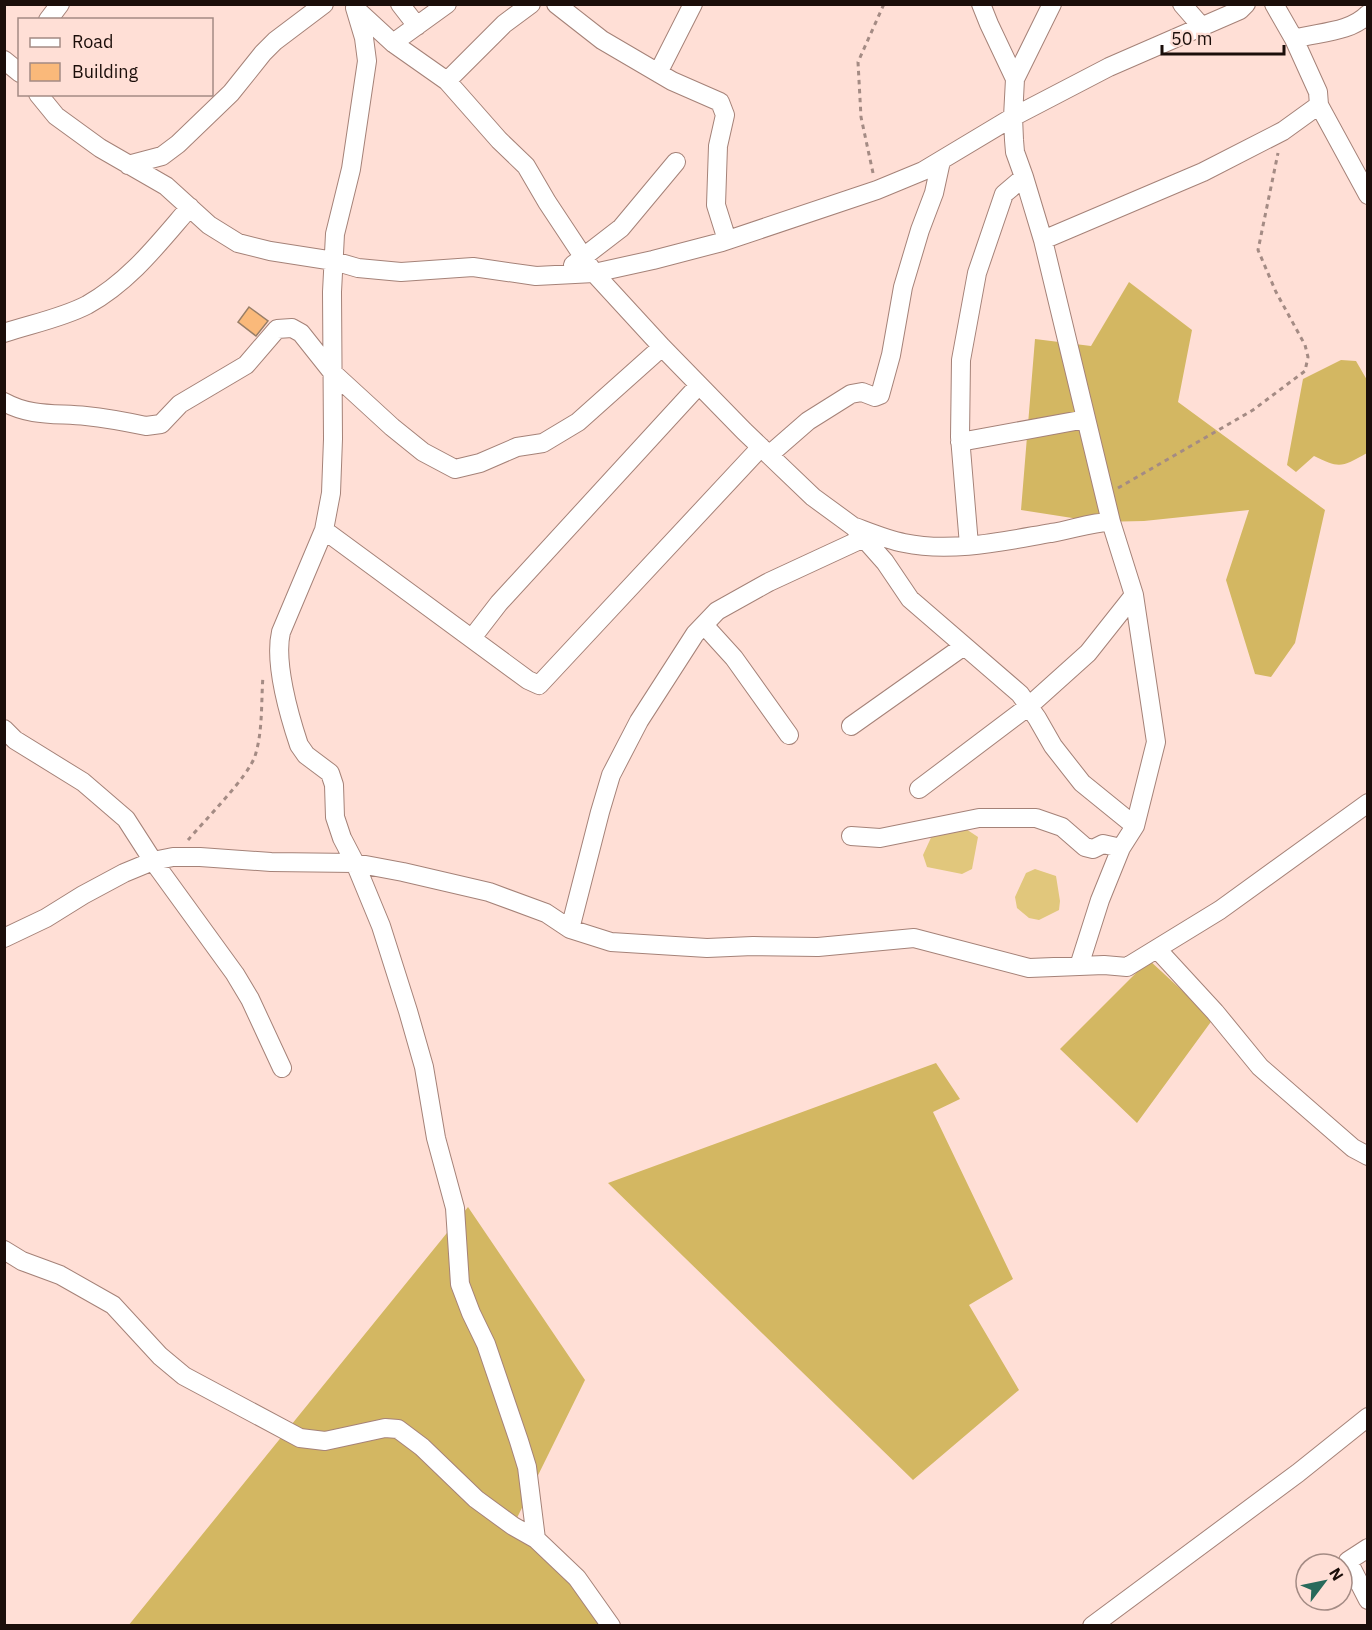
<svg xmlns="http://www.w3.org/2000/svg" width="1372" height="1630" font-family="'IBM Plex Sans',sans-serif">
  <style>
    .green { fill: #e1c77c }
    .forest { fill: #d3b762 }
    .building { fill: #fab97a; stroke: #987e67; stroke-width: 1.5 }
    .lines { fill: none; stroke-linecap: round; stroke-linejoin: round }
    .street-casing { stroke: #a58278; stroke-width: 20 }
    .path { stroke: #a48b84; stroke-width: 3; stroke-dasharray: 4.5 4.5; stroke-linecap: butt }
    .street { stroke: #fff; stroke-width: 18 }
  </style>
  <rect width="100%" height="100%" fill="#ffdfd6"/>
  <path class="green" d="M960 825 978 837 972 869 962 874 927 867 923 855 935 829Z
    M1035 869 1056 876 1060 901 1059 910 1039 920 1029 918 1017 908 1015 897 1026 873Z"/>
  <path class="forest" d="M1129 282 1192 330 1178 402 1325 510 1295 643 1271 677 1255 674 1226 580 1249 510 1144 521 1098 522 1021 510 1035 339 1091 346Z
    M1341 360 1356 361 1367 380V453C1342 467 1340 469 1314 456L1296 472 1287 465 1303 379Z
    M1149 960 1213 1019 1137 1123 1060 1049Z
    M936 1063 960 1099 933 1112 1013 1279 969 1305 1019 1390 913 1480 608 1183Z
    M468 1207 585 1380 513 1526 536 1539 611 1625 128 1626Z"/>
  <path class="building" d="M249 307 268 321 256 336 238 322Z"/>
  <g class="lines">
    <defs>
      <path id="street" d="M400 4 417 26
        M556 4 602 40 672 81 720 102 725 115 718 146 716 205 727 240
        M981 4 989 24 1015 79
        M1182 4 1202 27
        M1274 4 1294 39C1317 32 1350 33 1368 14
        M355 8 364 38 367 61 351 169 335 234 332 292 333 439 331 493 324 530 281 632C274 662 289 715 299 745L306 755 330 773 334 785 335 817 342 838 355 863 381 926 408 1011 424 1067 436 1138 455 1208 460 1284 471 1313 486 1344 519 1441 527 1467 536 1539
        M355 8 393 43 447 81 499 140 526 166 547 202 594 273 662 347 744 431 813 497 854 527 885 562 910 599 1020 694 1037 718 1053 746 1082 783 1135 826
        M48 20 60 4
        M393 43 447 4
        M4 60 20 73
        M658 73 693 4
        M447 81 504 24 531 4
        M38 94 56 116 100 148 166 186 209 225 238 243 270 251 334 261 358 268 401 272 473 267 536 276 594 273 653 260 722 242 877 190 923 171 1013 117 1109 67 1240 10 1246 4
        M1319 105 1368 195
        M128 165 162 156 178 144 231 93 263 53 275 41 324 4
        M1024 177 1043 240 1111 522 1134 595 1156 742 1135 826 1121 848 1100 900 1079 966
        M1043 240 1203 172 1283 131 1319 105 1318 92 1294 39
        M573 265 621 228 676 162
        M4 333C31 324 62 318 87 305 130 281 158 244 190 207
        M4 402C31 417 57 413 86 416 106 418 127 422 146 426L161 424 180 404 246 365 277 329 292 328 301 333 332 372 392 427 423 452 455 469 480 463 517 447 543 443 578 422 662 347
        M960 442 1086 419
        M769 455 808 421 851 394 862 392 875 397 880 395 891 355 903 287 920 230 934 193 941 161
        M855 527C871 533 888 540 904 543 952 553 1004 541 1051 533 1072 530 1090 522 1111 522
        M324 530 528 680 539 685 761 447
        M969 545 960 437 961 360 977 273 1004 194 1024 177 1015 152 1014 140 1013 117 1015 79 1052 4
        M704 625 734 658 789 735
        M472 638 499 603 699 385
        M851 726 964 646
        M4 729 15 740 83 782 126 819 153 861 235 974 250 999 282 1068
        M919 789 1029 706 1088 653 1134 595
        M851 836 880 838 979 818H1036L1062 827 1085 847 1093 849 1103 844 1121 848
        M570 929 600 812 611 775 639 721 695 634 717 611 769 582 864 538
        M4 938 46 918 83 895 124 873 153 861 173 857H200L271 862 355 863 403 872 489 892 546 913 570 929 611 942 707 948 753 946 818 947 914 938 1029 968 1104 965 1127 967 1220 910 1368 803
        M1157 949 1215 1012 1260 1067 1353 1148 1368 1156
        M4 1250 22 1261 60 1275 113 1305 160 1356 184 1376 300 1438 325 1441 385 1428 398 1429 422 1447 476 1499 513 1526 536 1539 577 1578 611 1626
        M1368 1548 1348 1561 1368 1600
        M1092 1626 1298 1473 1368 1417"/>
    </defs>
    <use href="#street" class="street-casing"/>
    <path class="path" d="M873 173 861 117 858 62 884 4
      M1118 488 1253 410 1305 371 1308 357 1305 345 1276 292 1258 250 1278 153
      M188 840C204 821 248 777 255 756 263 731 261 702 263 676"/>
    <use href="#street" class="street"/>
  </g>
  <rect width="1372" height="1630" fill="none" stroke="#1b0e0a" stroke-width="12"/>
  <rect x="18" y="18" width="195" height="78" fill="#ffdfd6" stroke="#a48b84" stroke-width="1.5"/>
  <rect x="30" y="38" width="30" height="9" fill="#ffffff" stroke="#a48b84" stroke-width="1.5"/>
  <text x="72" y="48" font-size="18" fill="#1b0e0a">Road</text>
  <rect x="30" y="63" width="30" height="18" fill="#fab97a" stroke="#a48b84" stroke-width="1.5"/>
  <text x="72" y="78" font-size="18" fill="#1b0e0a">Building</text>
  <g transform="translate(1324 1582) rotate(58)"><circle r="28" fill="#ffdfd6" stroke="#a48b84" stroke-width="1.5"/>
  <path d="M0-4.5L10 22L0 15L-10 22Z" fill="#286a5b"/>
  <text y="-9" font-size="16" font-weight="bold" text-anchor="middle" fill="#1b0e0a">N</text>
  </g>
  <path d="M1162 45v9h122v-9" fill="none" stroke="#1b0e0a" stroke-width="3"/>
  <text x="1171" y="45" font-size="18" fill="#1b0e0a" stroke="#ffdfd6" stroke-width="4.5" paint-order="stroke">50 m</text>
</svg>
